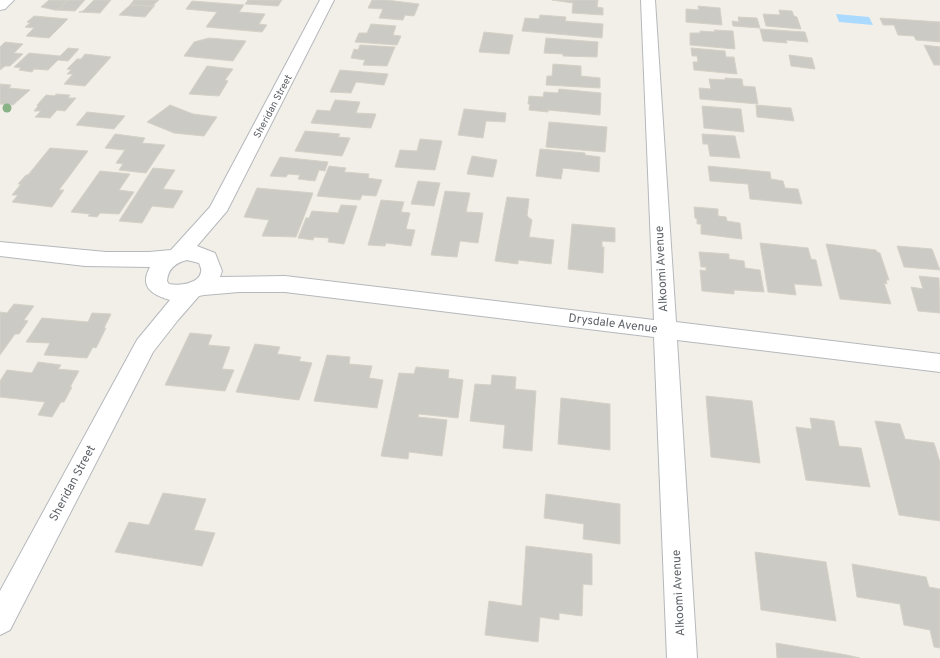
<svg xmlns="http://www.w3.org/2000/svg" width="940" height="658" font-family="Overpass,sans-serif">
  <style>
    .water { fill: #aadaff }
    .building { fill: #cccac5; stroke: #d6d1c6 }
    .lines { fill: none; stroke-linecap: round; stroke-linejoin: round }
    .street-casing { stroke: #b5b8bc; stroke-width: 2 }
    .secondary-casing { stroke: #b6babf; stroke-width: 2 }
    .street { fill: #fff; fill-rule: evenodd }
    .secondary { fill: #fff; fill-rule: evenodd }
    .tree { fill: #89b387 }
    .labels { text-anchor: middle; stroke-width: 3.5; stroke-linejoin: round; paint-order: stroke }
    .far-street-label { font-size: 10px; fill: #5f6368; stroke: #fff }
    .street-label { font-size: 12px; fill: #5f6368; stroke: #fff }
  </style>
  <rect width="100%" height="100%" fill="#f1efe8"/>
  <path class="water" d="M836 14 869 17 873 25 839 22Z"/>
  <path class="building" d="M49 0H68L59 9 55 10 41 7Z
    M68 0H85L75 11 55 10 59 9Z
    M94 0H111L100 13 79 12 83 11Z
    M134 0H159L152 6 130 5Z
    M248 0H282L278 6 245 4Z
    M372 0H386L419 4 414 16 405 15 403 20 379 18 383 9 368 8Z
    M552 0H598L597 7 603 8V15L572 13 573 3Z
    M192 1 244 5 239 12 265 14 259 24 267 25 262 32 206 27 217 12 186 9Z
    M130 5 152 6 155 5 145 17 119 15Z
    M698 6 720 8 722 25 686 22V9L699 10Z
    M779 10 792 11 794 16 797 17 801 29 766 26 763 14 780 15Z
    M540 15 566 17 565 21 603 24 602 38 522 31 525 18 539 19Z
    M34 16 68 19 49 38 26 36 34 28 25 27 30 23 27 22Z
    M738 17 757 18 760 28 733 26 732 21 739 22Z
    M880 18 940 22V42L916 40 914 36 898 35 894 25H883Z
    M371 24 396 26 393 35 401 36 397 45 355 42 359 33H367Z
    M760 29 805 32 808 42 786 40 787 43 763 41Z
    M714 30 733 31 735 49 690 45V33H700V31L715 32Z
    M484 32 513 35 509 54 479 52Z
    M209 38 246 41 233 61 184 56 194 42Z
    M546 38 598 42 597 57 563 56V54L544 53Z
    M5 42 23 44 14 53 23 54 10 66H5L0 70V47Z
    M360 45 395 47 387 66 363 65 365 60 351 58 354 49 358 50Z
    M924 45 940 47V65H934Z
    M68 48 79 49 68 61 58 60 48 70 34 69 32 72 19 70 21 68 14 67 29 53 60 56Z
    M691 48 725 51 726 57H734L737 74 694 70 693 62H698L697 56H692Z
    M85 54 111 57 85 86 64 84 73 74H67L71 70 67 69 77 59H81Z
    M789 55 812 58 815 69 791 66Z
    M553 64 581 66V76L600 78V88L546 85 547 76H552Z
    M207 66 233 69 225 80 228 81 219 96 189 94Z
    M340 70 388 74 384 85 356 82 351 93 330 92Z
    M725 78 742 79 743 86 755 87 758 104 700 99 699 88 711 89 709 79 725 80Z
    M0 84 11 85 9 88 30 90 13 105 0 104Z
    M559 89 601 93 600 115 548 110V112L529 110 530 104H528L529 96 543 97 544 92 558 93Z
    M56 94 70 95 68 98H76L65 111 57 110 50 118 35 117 41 111H34L38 106 37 105 46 95 55 96Z
    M335 100 360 102 356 113 376 114 371 128 311 123 317 110 330 111Z
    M170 105 193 114 217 117 204 136 174 133 147 122Z
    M756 105 791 108 794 121 757 117Z
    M702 106 741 109 744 132 704 128Z
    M464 109 506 113 505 122 486 121 483 138 458 135Z
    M87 112 125 116 114 129 76 125Z
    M549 122 607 127 605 152 546 147Z
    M305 131 340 134 338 137 350 138 342 156 295 151Z
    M115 134 145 138 142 143 165 145 146 173 119 170 123 164 116 163 125 150 105 148Z
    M702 134 735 136 740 158 710 156 708 144H703Z
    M420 139 442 141 435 170 395 167 400 150 417 151Z
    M50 148 88 151 59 190H64L52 207 12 202 18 195H12L21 184H18L26 175H28Z
    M540 149 585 153V155L600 157 599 172 563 168 561 179 536 176Z
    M472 156 497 160 493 177 467 174Z
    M280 157 328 162 325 171 319 170 315 181 298 179 300 175 288 174 286 177 270 176Z
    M329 166 346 168 344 172 369 174 368 178 382 180 376 196 362 195 360 200 317 196Z
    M708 166 770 172 771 179 783 181 785 188 798 189 802 204 750 199 748 184 710 181Z
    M153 168 175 170 163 189 183 191 173 208 152 206 142 223 119 221Z
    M100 171 130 174 119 190 134 192 119 214 100 213 97 217 88 216 90 214 71 212Z
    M418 181 440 183 434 206 411 204Z
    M257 188 313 193 296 237 262 236 269 220 244 217Z
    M445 191 470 193 466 212 483 213 478 243 460 241 457 257 431 255Z
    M507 197 529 199 527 216 532 220 529 237 554 240 551 264 518 260V264L495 261Z
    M381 200 404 202 401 212 410 213 406 229 415 230 411 246 386 243 385 246 368 245Z
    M341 205 357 206 344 244 328 242 329 238 314 237 313 240 298 238 306 218H309L312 211 338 213Z
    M694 207 718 209V216L726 217 727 221 740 223 742 239 701 234V224H697V219L695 218Z
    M572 224 615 228V242L602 241V247H604L603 273 568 269Z
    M760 243 808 248 811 259 816 260 822 286 794 284 796 295 768 292Z
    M826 244 876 250 877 252 880 253 889 280H886L887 284 884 283 891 304 840 299Z
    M897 246 932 249 940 270 904 267Z
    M699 252 729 254V259L744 261 745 268 760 270 764 292 734 290V294L702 291 700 270 706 271V267H701Z
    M919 276 939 278 940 313 918 311 911 287 923 289Z
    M14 304 34 306 24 320 28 321 19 334H15L0 355V312L7 313Z
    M92 313 111 314 104 328H106L96 348 93 347 87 358 44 355 50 343 26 342 42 318 88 322Z
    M190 333 212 335 208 345 230 347 222 369 234 370 225 391 165 385Z
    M255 344 280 347 277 354 301 357 299 361 312 363 299 400 236 392Z
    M327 355 350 357 349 364 372 366 369 378 383 380 377 408 314 401Z
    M38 362 61 365 58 369 79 371 70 387H72L64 402H61L52 417 38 415 45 402 0 397V381L7 370 32 373Z
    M416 367 449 370 448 378 463 380 458 418 419 414 418 417 447 420 442 456 409 452 408 459 381 456 399 373 414 374Z
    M492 375 516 377 515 389 536 391 532 451 503 448 505 425 470 421 475 384 491 385Z
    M706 396 752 401 760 463 711 457Z
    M561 398 610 404V450L558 444Z
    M810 418 834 421 839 446 861 448 870 487 806 480 796 427 812 429Z
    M875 421 900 424 905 439 934 443 940 462V521L899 515Z
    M163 493 206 499 194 530 215 533 202 566 115 552 129 522 149 525Z
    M546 494 620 504V544L583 539 584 524 544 518Z
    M526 546 592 554V585L583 584 582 616 559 613V620L540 617 538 642 485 635 489 601 522 606Z
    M755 552 826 562 836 621 761 610Z
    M852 564 926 577 929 587 940 589V648L934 647 930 630 904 625 900 604 857 597Z
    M776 643 847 655 860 658H777Z"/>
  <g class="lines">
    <defs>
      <path id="street" d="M320 0H334L227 211 197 246 215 253 222 271 220 277 285 276 654 320 641 0H655L676 322 940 354V372L677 340 697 658H667L654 337 285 292H239L204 295 199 296 178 320 153 352 10 630 0 635V591L137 340 170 300C152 295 139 287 150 267L85 266 0 256V242L106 252H149L171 250 210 207ZM187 260 199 263C200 266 202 269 201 272 199 284 179 286 169 284L167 281C168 269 175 263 187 260Z"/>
      <path id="secondary" d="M0 0H14L5 9 0 10Z"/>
    </defs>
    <use href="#street" class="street-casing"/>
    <use href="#secondary" class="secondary-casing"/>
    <use href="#street" class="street"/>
    <use href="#secondary" class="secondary"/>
  </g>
  <circle class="tree" cx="7" cy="108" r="4.5"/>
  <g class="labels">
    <g class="far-street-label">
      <text transform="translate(272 106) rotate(-62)" y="4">Sheridan Street</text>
    </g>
    <g class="street-label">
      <text transform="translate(661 269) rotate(-93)" y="4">Alkoomi Avenue</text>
      <text transform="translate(613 323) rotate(7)" y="4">Drysdale Avenue</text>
      <text transform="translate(72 483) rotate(-62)" y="4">Sheridan Street</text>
      <text transform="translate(678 593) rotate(-93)" y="4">Alkoomi Avenue</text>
    </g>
  </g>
</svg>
